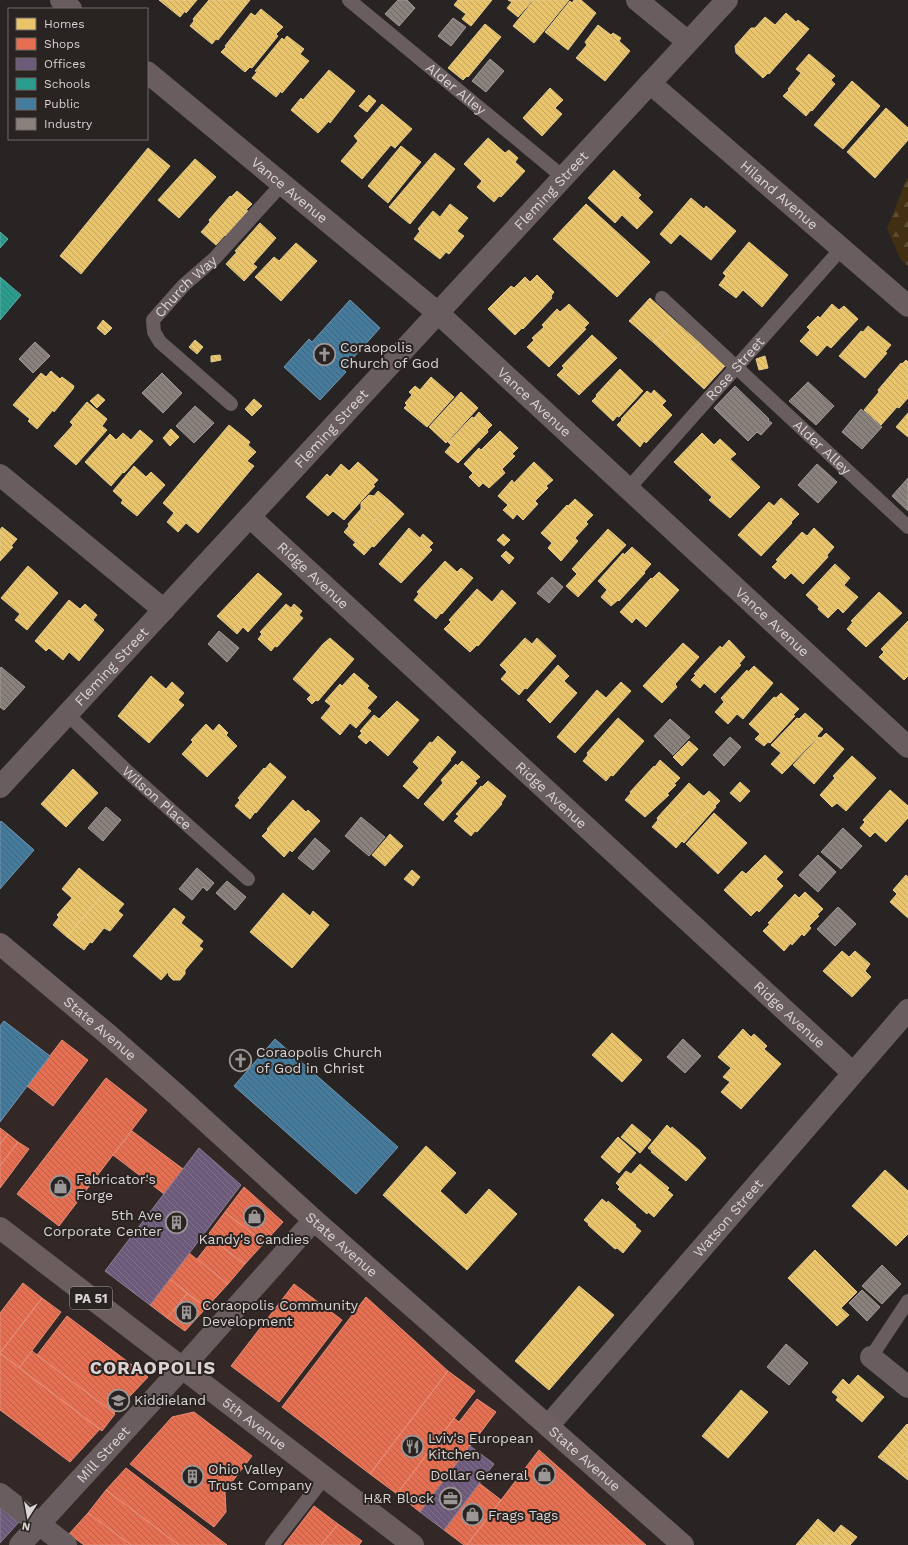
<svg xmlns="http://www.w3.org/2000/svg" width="908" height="1545" font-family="'Work Sans',sans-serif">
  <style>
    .built { fill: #342826 }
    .forest { fill: url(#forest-firs) }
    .homes { fill: url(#homes-back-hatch); stroke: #e4c98a }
    .shops { fill: url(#shops-back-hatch); stroke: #e38e78 }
    .offices { fill: url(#offices-back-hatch); stroke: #8d7e95 }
    .schools { fill: url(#schools-back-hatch); stroke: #5eaea4 }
    .public { fill: url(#public-back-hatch); stroke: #7196ae }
    .industry { fill: url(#industry-back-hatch); stroke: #a29a96 }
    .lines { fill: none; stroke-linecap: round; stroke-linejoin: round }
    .lane { stroke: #6a5d5f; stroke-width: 14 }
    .street { stroke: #6a5d5f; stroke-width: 22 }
    .secondary { stroke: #6e5f61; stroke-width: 22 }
    .primary { stroke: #6c5d5f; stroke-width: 22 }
    .labels { text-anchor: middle; stroke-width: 4; stroke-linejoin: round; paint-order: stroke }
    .shield { fill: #292321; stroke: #a4a09e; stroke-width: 1 }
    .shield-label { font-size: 13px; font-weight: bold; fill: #d9d5d4 }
    .street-label { font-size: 14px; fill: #d9d5d4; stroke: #292321 }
    .poi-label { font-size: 14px; fill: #d9d5d4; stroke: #292321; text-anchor: start }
    .district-label { font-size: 18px; font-weight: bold; letter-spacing: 1px; fill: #dcd3d2; stroke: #292321 }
  </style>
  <defs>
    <pattern id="forest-firs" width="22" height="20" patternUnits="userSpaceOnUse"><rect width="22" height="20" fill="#422e10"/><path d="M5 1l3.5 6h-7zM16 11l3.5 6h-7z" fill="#5d4b32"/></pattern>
    <pattern id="homes-back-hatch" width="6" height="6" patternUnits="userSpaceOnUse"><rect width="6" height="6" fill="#e9c46a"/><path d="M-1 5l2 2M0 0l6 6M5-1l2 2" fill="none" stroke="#bfa360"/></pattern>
    <pattern id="shops-back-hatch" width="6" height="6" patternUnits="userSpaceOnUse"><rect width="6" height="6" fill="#e76f51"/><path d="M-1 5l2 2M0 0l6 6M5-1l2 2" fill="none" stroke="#b5614c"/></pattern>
    <pattern id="offices-back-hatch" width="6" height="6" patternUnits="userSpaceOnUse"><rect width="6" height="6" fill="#6d597a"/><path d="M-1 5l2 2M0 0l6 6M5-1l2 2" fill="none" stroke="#81708c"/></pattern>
    <pattern id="schools-back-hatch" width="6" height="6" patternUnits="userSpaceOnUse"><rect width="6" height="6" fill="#2a9d8f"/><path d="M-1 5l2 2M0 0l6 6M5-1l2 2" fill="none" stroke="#318177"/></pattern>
    <pattern id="public-back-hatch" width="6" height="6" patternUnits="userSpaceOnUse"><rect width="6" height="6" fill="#457b9d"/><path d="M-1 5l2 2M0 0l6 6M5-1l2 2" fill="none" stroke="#436378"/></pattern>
    <pattern id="industry-back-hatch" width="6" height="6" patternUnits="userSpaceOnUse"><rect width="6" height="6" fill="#8a817c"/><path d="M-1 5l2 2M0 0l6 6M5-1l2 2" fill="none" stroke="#706a67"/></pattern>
  </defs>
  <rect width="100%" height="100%" fill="#272423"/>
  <path class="built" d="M0 944 683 1545H0Z"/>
  <path class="forest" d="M908 178V266L901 260 887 229 906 180Z"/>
  <path class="homes" d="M159 0H197L186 13 185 11 180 17Z
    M209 0H250L218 40 216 39 212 44 190 26 194 21 193 19Z
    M458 0H492L471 26 462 19 466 14 454 5Z
    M508 0H533L518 17 507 8 512 2Z
    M534 0H569L534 43 513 26Z
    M574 0H581L596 13 568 50 545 32 570 1 572 3Z
    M261 9 283 27 276 34 278 36 252 68 250 67 245 72 221 52 226 47 225 46 251 13 255 16Z
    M786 13 796 22 798 20 809 29 769 74 768 73 763 78 736 53 735 46 751 28H755L765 17 775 25Z
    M485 24 501 37 468 77 467 76 463 80 448 68Z
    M598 25 611 35 613 33 621 38 619 41 630 51 605 81 576 58 587 45 585 42Z
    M287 36 304 49 300 54 309 61 282 93 281 91 276 97 252 78 257 72 255 71 282 38 284 40Z
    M809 54 835 76 831 80 835 84 812 111 811 110 806 116 783 96 789 90 788 89 801 73 796 69Z
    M329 70 355 91 330 123 329 121 318 133 291 110 301 98 303 100Z
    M852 81 880 106 843 149 814 125Z
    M550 88 563 100 555 108 562 114 542 136 523 118Z
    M369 95 376 101 367 112 359 106Z
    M382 104 412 129 395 148 391 145 362 179 341 161 358 141 354 136Z
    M886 108 908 128V140L875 178 847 152Z
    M488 138 505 153 509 150 518 158 515 162 525 171 501 197 499 196 494 202 477 187 482 181 464 164Z
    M401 146 421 162 388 203 368 186Z
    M148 148 170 166 81 274 60 256Z
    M435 153 455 169 410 224 389 207Z
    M195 159 216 177 179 218 158 200Z
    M614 170 641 195 638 198 653 212 637 229 622 215 615 223 588 198Z
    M237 191 252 204 246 210 248 211 226 236 225 235 216 245 201 232 210 222 209 220 230 196 231 197Z
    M691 198 704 209 706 206 736 231 711 260 680 234 671 244 660 234Z
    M450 204 468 218 457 231 464 236 449 254 446 252 440 259 414 239 420 231 418 229 433 211 440 217Z
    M586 204 650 262 617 297 553 239Z
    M260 223 276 238 253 264 257 267 244 281 226 264 237 252 235 251Z
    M749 242 788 275 762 307 743 290 736 298 719 285 726 276 723 273Z
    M296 243 317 261 281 301 255 277 274 257 279 261Z
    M537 275 554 292 551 296 552 298 523 329 522 328 515 335 488 309 511 286 514 288 525 277 530 282Z
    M650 298 675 321 654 343 629 321Z
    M569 304 589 323 584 328 586 329 549 367 527 347 534 340 532 338 544 327 542 325 557 309 560 312Z
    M832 304 839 310 844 306 858 319 831 348 827 345 817 356 800 341 810 330 807 327 818 316 820 318Z
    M103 320 112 328 105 335 97 328Z
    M675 321 700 343 679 366 654 343Z
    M868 326 891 345 885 352 887 353 865 378 839 356 861 331 863 332Z
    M592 335 617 358 579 395 557 375 564 368 562 366Z
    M195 340 203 347 197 354 189 347Z
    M700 343 725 366 704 389 679 366Z
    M220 355 221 360 211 362V356Z
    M765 356 768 368 759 370 756 359Z
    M906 360 908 362V398L899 408 897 407 881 425 864 410 879 392 878 390 901 363 902 364Z
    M620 369 643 391 619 417 617 416 613 421 592 401 597 396 596 395Z
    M51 371 60 379 62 377 74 386 73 389 54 412 53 410 37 429 28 421 30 419 13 405 41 373 46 377Z
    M431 377 454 397 427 427 404 408 407 405 405 403 412 395 409 392 415 386 420 390Z
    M654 390 666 401 662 405 672 415 646 443 644 441 640 447 617 425 622 420 621 419 647 391 651 394Z
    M461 392 478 408 446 443 429 427Z
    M98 394 105 400 97 408 90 401Z
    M254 399 262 406 252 416 245 409Z
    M87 402 107 419 102 426 107 430 76 465 54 446 73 425 70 422Z
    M479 412 492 425 487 430 488 432 458 463 445 452 451 445 448 442 472 417 474 418Z
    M908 413V437L896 427Z
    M229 425 250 442 248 445 256 452 247 461 254 466 198 533 186 523 178 532 167 522 174 513 163 503Z
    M171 429 179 437 170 446 163 438Z
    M140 430 153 441 124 473 123 472 111 486 85 462 110 434 116 440 123 433 131 440Z
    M500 431 518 448 512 454 515 456 502 469 505 473 489 488 483 483 479 487 469 477 473 473 464 464 479 448 481 450Z
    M702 433 714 445 720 439 736 454 730 459 760 487 730 518 709 500 712 497 674 462Z
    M358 462 378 480 373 485 375 486 344 520 333 511 328 516 306 497 327 474 330 477 341 464 349 471Z
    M534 462 553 480 546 486 548 488 535 501 538 504 523 520 517 514 513 519 503 510 508 505 498 496 512 480 514 483Z
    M134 466 146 477 151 472 165 485 137 516 121 503 123 500 113 491Z
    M378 491 391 502 355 542 344 532 349 526 348 524 361 509V503L369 495 374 496Z
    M781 498 799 514 791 522 792 523 761 556 738 535 769 502 774 506Z
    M575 499 593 515 586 522 588 524 575 538 578 541 561 561 548 548 552 543 541 533 567 505 568 506Z
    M391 502 404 514 374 547 372 546 364 555 353 545Z
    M2 527 17 539 11 546 13 547 0 561V530Z
    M409 528 420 538 423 534 433 543 429 547 432 550 401 583 379 564Z
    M814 528 834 547 827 555 828 557 803 584 791 573 785 579 772 567 778 561 776 560 802 532 807 536Z
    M608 529 626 545 578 597 566 586 577 574 572 569Z
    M503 534 510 540 504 546 497 540Z
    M632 547 651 564 644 572 645 573 619 601 618 600 611 606 601 597 607 590 598 581 623 553 624 555Z
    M506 551 514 558 509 564 501 556Z
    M445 561 457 572 461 568 473 578 442 614 441 613 436 619 414 600 419 594 417 592Z
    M835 564 850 578 844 585 858 597 843 613 838 608 828 618 818 609 819 607 806 595Z
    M28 566 58 593 27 630 15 620 20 614 1 598Z
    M659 572 679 590 646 627 636 618 632 623 620 612 651 578 652 579Z
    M258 573 282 594 248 632 243 627 237 634 217 616Z
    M477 589 492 602 502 590 516 603 478 646 477 645 470 652 444 629 451 622 449 620Z
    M879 592 902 613 866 647 847 629 853 622 851 621Z
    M69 600 80 609 85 604 97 615 93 620 104 630 79 661 69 652 63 660 49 648 46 651 35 641Z
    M286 604 291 608 294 604 302 611 299 615 303 618 277 647 275 646 271 651 258 639 262 634 260 632Z
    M908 621V676L904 680 879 657 884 652 881 649Z
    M330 638 354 659 318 701 316 700 312 704 307 699 311 695 293 679 323 644Z
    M525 638 532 644 537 638 556 656 527 689 525 688 519 695 501 679 507 672 500 665Z
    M729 640 745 657 739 664 741 665 715 693 704 683 700 688 691 680 696 675 694 674 720 646 722 648Z
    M683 643 699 657 675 684 677 687 662 703 643 686Z
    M558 665 569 676 564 681 577 693 550 723 527 700Z
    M754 666 773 683 743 719 737 714 728 724 715 712 724 702 721 698 747 670 748 672Z
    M354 673 369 686 367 688 377 697 367 708 371 711 356 728 350 723 340 735 321 718 331 706 325 701 340 684 342 686Z
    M151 676 166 689 172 682 184 693 178 700 184 705 149 743 118 716Z
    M621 682 631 691 575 753 557 737 597 690 606 698Z
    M781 693 799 709 793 715 795 716 770 743 768 742 764 746 755 739 760 734 749 724 774 697 776 698Z
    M397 701 419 720 388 756 370 740 366 744 358 737 362 733 360 731 374 715 379 719Z
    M805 713 823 729 817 736 818 737 782 774 771 764 781 753 771 745 797 718 799 719Z
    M618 718 644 741 613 776 611 775 606 781 583 761 588 755 587 753Z
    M206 724 213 731 219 724 228 733 226 735 237 746 207 777 182 754 193 742 191 740Z
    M826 733 844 749 814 784 793 765 819 737 821 738Z
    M438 736 456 752 450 759 451 760 418 799 403 786 419 768 413 762 430 742 432 743Z
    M689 741 698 749 682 766 673 757Z
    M852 756 876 778 846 811 837 803 832 807 820 795 835 778 833 776Z
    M660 760 680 778 674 784 676 785 667 794 669 795 645 817 625 800 631 793 630 792 654 766 655 767Z
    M462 761 480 777 475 781 477 783 443 821 424 804 443 783 441 780 456 764 457 766Z
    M270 763 286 777 256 813 255 812 250 819 235 806 240 800 238 798 264 768 265 769Z
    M73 769 98 793 66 827 41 804Z
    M488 781 506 796 501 803 502 804 477 832 475 831 471 836 454 821 459 816 456 814 481 786 482 787Z
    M740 782 750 791 740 802 730 793Z
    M689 783 702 795 664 837 652 827 658 820 657 818Z
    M890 790 908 806V818L886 842 875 832 870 837 860 828 865 822 863 820Z
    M709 791 720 801 715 806 716 807 684 843 682 841 676 848 664 837 702 795 704 796Z
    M293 800 306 812 308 810 320 821 292 852 290 850 284 857 262 836 268 830 267 829Z
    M714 813 747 843 718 874 686 844Z
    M390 834 403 846 385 866 372 855Z
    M765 855 783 872 776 879 783 886 759 912 757 910 751 916 724 890 742 871 746 874Z
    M79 868 106 890 67 937 53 925 59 917 57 915 72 898 62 889Z
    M412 870 420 877 413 886 404 879Z
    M906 875 908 877V918L890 902 897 894 893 890Z
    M106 890 124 904 118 911 123 915 110 931 104 928 92 943 90 942 84 950 67 937Z
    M805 892 823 909 817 915 819 916 809 926 811 928 804 936 802 934 792 945 791 943 784 951 763 931 770 924 768 923 795 894 799 898Z
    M283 893 310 916 313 911 329 925 292 968 250 932Z
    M174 908 185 917 181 923 203 941 199 946 203 949 185 970V974L180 980H173L169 976 168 972 161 980 133 956Z
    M842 951 849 957 855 951 870 964 865 971 871 977 852 997 823 971Z
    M743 1029 751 1037 754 1034 767 1046 764 1049 781 1064 741 1109 721 1092 730 1082 723 1077 731 1068 718 1057Z
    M612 1033 642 1060 622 1082 592 1055Z
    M632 1124 651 1140 640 1153 621 1137Z
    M667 1125 671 1129 672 1127 700 1151V1152L706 1158 686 1181 651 1152 652 1151 648 1148Z
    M618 1137 636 1153 619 1173 601 1157Z
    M426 1146 456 1173 440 1191 466 1215 489 1189 517 1214 467 1270 383 1195Z
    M640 1164 669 1188 667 1190 673 1195 654 1217 648 1212 647 1214 618 1189 620 1187 616 1183 626 1171 631 1174Z
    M885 1170 908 1191V1234L896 1246 852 1206Z
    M602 1199 607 1203 608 1201 636 1225 635 1226 641 1231 623 1253 617 1248 615 1249 588 1225 589 1224 584 1220Z
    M815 1250 857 1292 841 1308 849 1315 837 1326 788 1278Z
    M579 1286 614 1315 549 1390 515 1361Z
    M858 1375 884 1397 862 1422 836 1400 838 1397 832 1392 843 1379 849 1385Z
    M741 1390 768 1412 728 1458 702 1436Z
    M907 1424 908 1425V1450L893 1468 878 1457Z
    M908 1450V1480L893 1468Z
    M818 1519 834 1533 824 1545H796Z
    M841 1525 857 1537 850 1545H824Z"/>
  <path class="shops" d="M62 1040 88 1060 53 1106 27 1086Z
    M106 1078 147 1110 59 1226 17 1194Z
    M0 1128 8 1134 0 1144Z
    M132 1131 183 1169 164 1194 113 1155Z
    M8 1134 18 1142 0 1166V1144Z
    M18 1142 29 1149 0 1188V1166Z
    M244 1187 283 1222 264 1243 225 1212Z
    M225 1212 264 1243 245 1264 207 1236Z
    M212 1240 245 1264 228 1284 197 1259Z
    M189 1253 228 1284 206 1308 169 1279Z
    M169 1279 188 1293 167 1318 150 1305Z
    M23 1283 42 1298 0 1353V1313Z
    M294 1284 342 1320 279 1402 231 1366Z
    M188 1293 206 1308 185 1331 167 1318Z
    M366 1297 448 1371 370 1474 282 1407Z
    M42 1298 61 1312 19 1368 0 1353Z
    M67 1316 148 1377 114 1413 37 1355Z
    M32 1351 115 1414 102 1431 19 1368Z
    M0 1353 100 1429 70 1462 0 1410Z
    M448 1371 475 1391 397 1494 370 1474Z
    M477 1399 496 1412 420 1512 397 1494 454 1418 459 1422Z
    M194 1412 252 1456 225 1491 226 1512 214 1527 130 1464 172 1417Z
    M539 1450 646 1545H467Z
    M126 1468 227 1545H179L106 1490Z
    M479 1483 501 1500 467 1545H464L444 1530Z
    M106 1490 179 1545H131L88 1513Z
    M314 1506 338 1524 321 1545H284Z
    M88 1513 131 1545H84L69 1534Z
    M338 1524 362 1541 359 1545H321Z"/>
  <path class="offices" d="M199 1148 241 1185 150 1305 105 1271Z
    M470 1446 494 1464 444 1530 420 1512Z
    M0 1508 19 1522 0 1543Z"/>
  <path class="schools" d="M0 232 8 239 0 248Z
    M0 277 21 295 0 320Z"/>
  <path class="public" d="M350 300 380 328 343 369 346 372 320 400 284 367 309 339 312 342Z
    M1 821 34 850 0 889V823Z
    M4 1021 50 1056 0 1122V1026Z
    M275 1039 398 1147 356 1194 234 1086Z"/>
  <path class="industry" d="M398 0H407L415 8 399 26 385 14Z
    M453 18 466 27 451 46 438 36Z
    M490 59 504 71 486 92 472 81Z
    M35 342 50 356 33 373 19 359Z
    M162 373 182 393 163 413 142 393Z
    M808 382 834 406 816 425 789 401Z
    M735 386 769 419 768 420 772 423 761 435 757 432 748 441 714 408Z
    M195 406 214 423 194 443 176 426Z
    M861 409 882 427 862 449 842 432Z
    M817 464 837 482 818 503 798 485Z
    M908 478V511L892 496Z
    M552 577 563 587 549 603 537 593Z
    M219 631 239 648 227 662 208 644Z
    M1 667 25 687 4 710 0 707V669Z
    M670 719 690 737 673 755 654 736Z
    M730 737 741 747 724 766 713 755Z
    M106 807 121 820 103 841 88 828Z
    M361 817 385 837 369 856 345 836Z
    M843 828 862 846 841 869 821 852Z
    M315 838 330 851 313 870 298 858Z
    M818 855 836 872 818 892 799 875Z
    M197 868 214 883 207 891 203 887 192 900 179 889Z
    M227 881 246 897 235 910 216 893Z
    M838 907 856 924 835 946 817 929Z
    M683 1039 701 1056 685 1073 667 1057Z
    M882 1265 901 1284 882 1304 862 1286Z
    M862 1290 880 1307 867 1321 849 1303Z
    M786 1344 808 1363 789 1385 767 1367Z"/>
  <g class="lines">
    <g class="lane">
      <path id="s1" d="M349 0 563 177"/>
      <path id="s2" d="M662 298 908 527"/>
      <path id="s3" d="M231 404 160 342 154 332 153 320 184 285 215 258 282 184"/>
      <path id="s4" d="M628 489 842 248"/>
      <path id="s5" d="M67 714 128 772 248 879"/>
      <path d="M871 1357 908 1301"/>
      <path d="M272 1545 324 1478"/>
    </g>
    <g class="street">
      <path d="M61 0 71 9"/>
      <path d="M637 0 688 42"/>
      <path id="s6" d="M147 72 438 313 908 747"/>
      <path id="s7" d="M650 83 908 306"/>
      <path d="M0 475 164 610"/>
      <path id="s8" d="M250 517 853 1073"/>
      <path id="s9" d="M0 787 727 0"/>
      <path d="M871 1357 908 1387"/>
      <path id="s10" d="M548 1426 908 1010"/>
      <path d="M0 1494 66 1545"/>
      <path id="s11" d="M20 1545 183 1367 314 1220"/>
    </g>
    <path class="secondary" id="s12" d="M0 944 111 1037 178 1096 314 1220 683 1545"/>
    <path class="primary" id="s13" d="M0 1228 413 1545"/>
  </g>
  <defs>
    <symbol id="church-ring" viewBox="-11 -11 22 22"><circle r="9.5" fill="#292321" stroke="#9b9796" stroke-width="1.5"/><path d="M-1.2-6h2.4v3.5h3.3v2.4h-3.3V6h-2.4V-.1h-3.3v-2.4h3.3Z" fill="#9b9796"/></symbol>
    <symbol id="shop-ring" viewBox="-11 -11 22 22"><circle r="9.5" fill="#292321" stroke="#9b9796" stroke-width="1.5"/><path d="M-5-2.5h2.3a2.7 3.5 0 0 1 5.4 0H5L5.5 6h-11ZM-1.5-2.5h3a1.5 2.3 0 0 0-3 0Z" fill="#9b9796"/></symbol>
    <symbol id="building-ring" viewBox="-11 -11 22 22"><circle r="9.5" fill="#292321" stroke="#9b9796" stroke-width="1.5"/><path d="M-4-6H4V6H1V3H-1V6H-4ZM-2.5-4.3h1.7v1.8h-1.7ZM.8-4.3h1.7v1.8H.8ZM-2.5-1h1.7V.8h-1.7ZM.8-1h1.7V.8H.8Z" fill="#9b9796"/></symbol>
    <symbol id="school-ring" viewBox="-11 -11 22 22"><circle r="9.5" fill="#292321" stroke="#9b9796" stroke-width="1.5"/><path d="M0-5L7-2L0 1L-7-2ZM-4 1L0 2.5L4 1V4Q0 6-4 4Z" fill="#9b9796"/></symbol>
    <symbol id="restaurant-ring" viewBox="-11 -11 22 22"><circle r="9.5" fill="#292321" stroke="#9b9796" stroke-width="1.5"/><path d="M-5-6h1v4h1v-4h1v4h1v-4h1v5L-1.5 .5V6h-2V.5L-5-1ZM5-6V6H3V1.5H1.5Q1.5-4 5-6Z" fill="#9b9796"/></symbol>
    <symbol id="office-ring" viewBox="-11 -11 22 22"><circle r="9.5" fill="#292321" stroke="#9b9796" stroke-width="1.5"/><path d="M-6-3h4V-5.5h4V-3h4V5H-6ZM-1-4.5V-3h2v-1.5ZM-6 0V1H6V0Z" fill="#9b9796"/></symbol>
  </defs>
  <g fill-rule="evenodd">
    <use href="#church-ring" x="312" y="342" width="25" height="25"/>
    <use href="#church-ring" x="228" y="1048" width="25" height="25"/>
    <use href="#shop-ring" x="48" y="1174" width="25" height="25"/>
    <use href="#shop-ring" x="242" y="1204" width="25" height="25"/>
    <use href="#building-ring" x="164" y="1210" width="25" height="25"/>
    <use href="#building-ring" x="174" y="1300" width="25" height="25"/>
    <use href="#school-ring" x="106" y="1388" width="25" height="25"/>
    <use href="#restaurant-ring" x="400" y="1434" width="25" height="25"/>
    <use href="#shop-ring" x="532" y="1462" width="25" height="25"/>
    <use href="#building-ring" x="180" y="1464" width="25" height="25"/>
    <use href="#office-ring" x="438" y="1486" width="25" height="25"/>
    <use href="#shop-ring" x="460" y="1502" width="25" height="25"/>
  </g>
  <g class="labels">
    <rect class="shield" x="70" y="1287" width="42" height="22" rx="3"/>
    <g class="shield-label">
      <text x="91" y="1303">PA 51</text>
    </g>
    <g class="street-label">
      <text dy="5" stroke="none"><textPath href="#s1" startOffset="139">Alder Alley</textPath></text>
      <text dy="5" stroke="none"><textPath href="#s6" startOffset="185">Vance Avenue</textPath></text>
      <text dy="5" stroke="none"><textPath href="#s9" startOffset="812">Fleming Street</textPath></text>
      <text dy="5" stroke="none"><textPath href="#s7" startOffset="171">Hiland Avenue</textPath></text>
      <text dy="5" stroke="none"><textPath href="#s3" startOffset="165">Church Way</textPath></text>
      <text dy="5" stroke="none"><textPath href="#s4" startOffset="161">Rose Street</textPath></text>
      <text dy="5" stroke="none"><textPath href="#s6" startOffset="509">Vance Avenue</textPath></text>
      <text dy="5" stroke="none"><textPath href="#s9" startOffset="488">Fleming Street</textPath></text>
      <text dy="5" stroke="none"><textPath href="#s2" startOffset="219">Alder Alley</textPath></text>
      <text dy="5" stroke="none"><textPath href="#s8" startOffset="86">Ridge Avenue</textPath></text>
      <text dy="5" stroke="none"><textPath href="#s6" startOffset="833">Vance Avenue</textPath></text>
      <text dy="5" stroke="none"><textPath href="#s9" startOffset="164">Fleming Street</textPath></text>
      <text dy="5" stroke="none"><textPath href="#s8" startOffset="410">Ridge Avenue</textPath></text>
      <text dy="5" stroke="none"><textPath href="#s5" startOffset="123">Wilson Place</textPath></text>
      <text dy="5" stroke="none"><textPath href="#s8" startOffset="734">Ridge Avenue</textPath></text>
      <text dy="5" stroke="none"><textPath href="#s12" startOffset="131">State Avenue</textPath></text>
      <text dy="5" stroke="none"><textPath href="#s10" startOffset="275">Watson Street</textPath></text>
      <text dy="5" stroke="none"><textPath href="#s12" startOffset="455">State Avenue</textPath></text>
      <text dy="5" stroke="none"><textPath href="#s13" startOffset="321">5th Avenue</textPath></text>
      <text dy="5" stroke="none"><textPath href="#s11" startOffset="123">Mill Street</textPath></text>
      <text dy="5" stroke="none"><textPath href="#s12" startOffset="779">State Avenue</textPath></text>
    </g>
    <g class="poi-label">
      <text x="340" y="352">Coraopolis<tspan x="340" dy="16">Church of God</tspan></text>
      <text x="256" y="1057">Coraopolis Church<tspan x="256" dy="16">of God in Christ</tspan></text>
      <text x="76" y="1184">Fabricator's<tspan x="76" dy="16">Forge</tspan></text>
      <text x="162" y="1220" text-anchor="end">5th Ave<tspan x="162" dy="16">Corporate Center</tspan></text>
      <text x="254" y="1244" text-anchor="middle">Kandy's Candies</text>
      <text x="202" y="1310">Coraopolis Community<tspan x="202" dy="16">Development</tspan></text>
      <text x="134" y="1405">Kiddieland</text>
      <text x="428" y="1443">Lviv's European<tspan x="428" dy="16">Kitchen</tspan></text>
      <text x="208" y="1474">Ohio Valley<tspan x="208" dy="16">Trust Company</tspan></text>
      <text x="528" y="1480" text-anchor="end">Dollar General</text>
      <text x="434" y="1503" text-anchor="end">H&amp;R Block</text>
      <text x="488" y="1520">Frags Tags</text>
    </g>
    <g class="district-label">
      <text x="153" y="1374">CORAOPOLIS</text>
    </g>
  </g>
  <rect x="8" y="8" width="140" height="132" fill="#292321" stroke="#6f6a69"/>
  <rect x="16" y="18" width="20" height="12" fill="#e9c46a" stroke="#6f6a69"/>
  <text x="44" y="28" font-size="12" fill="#d9d5d4">Homes</text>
  <rect x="16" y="38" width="20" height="12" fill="#e76f51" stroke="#6f6a69"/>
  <text x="44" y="48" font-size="12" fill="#d9d5d4">Shops</text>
  <rect x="16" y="58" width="20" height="12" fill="#6d597a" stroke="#6f6a69"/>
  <text x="44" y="68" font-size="12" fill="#d9d5d4">Offices</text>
  <rect x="16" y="78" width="20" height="12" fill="#2a9d8f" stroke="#6f6a69"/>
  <text x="44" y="88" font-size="12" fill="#d9d5d4">Schools</text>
  <rect x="16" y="98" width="20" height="12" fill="#457b9d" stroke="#6f6a69"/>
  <text x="44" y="108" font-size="12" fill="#d9d5d4">Public</text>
  <rect x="16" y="118" width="20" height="12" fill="#8a817c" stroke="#6f6a69"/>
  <text x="44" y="128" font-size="12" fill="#d9d5d4">Industry</text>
  <g transform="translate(28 1517) rotate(191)" stroke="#292321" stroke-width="3" paint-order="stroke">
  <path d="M0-3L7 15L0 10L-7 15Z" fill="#d9d5d4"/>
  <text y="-6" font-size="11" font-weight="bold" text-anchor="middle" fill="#d9d5d4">N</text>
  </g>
</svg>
